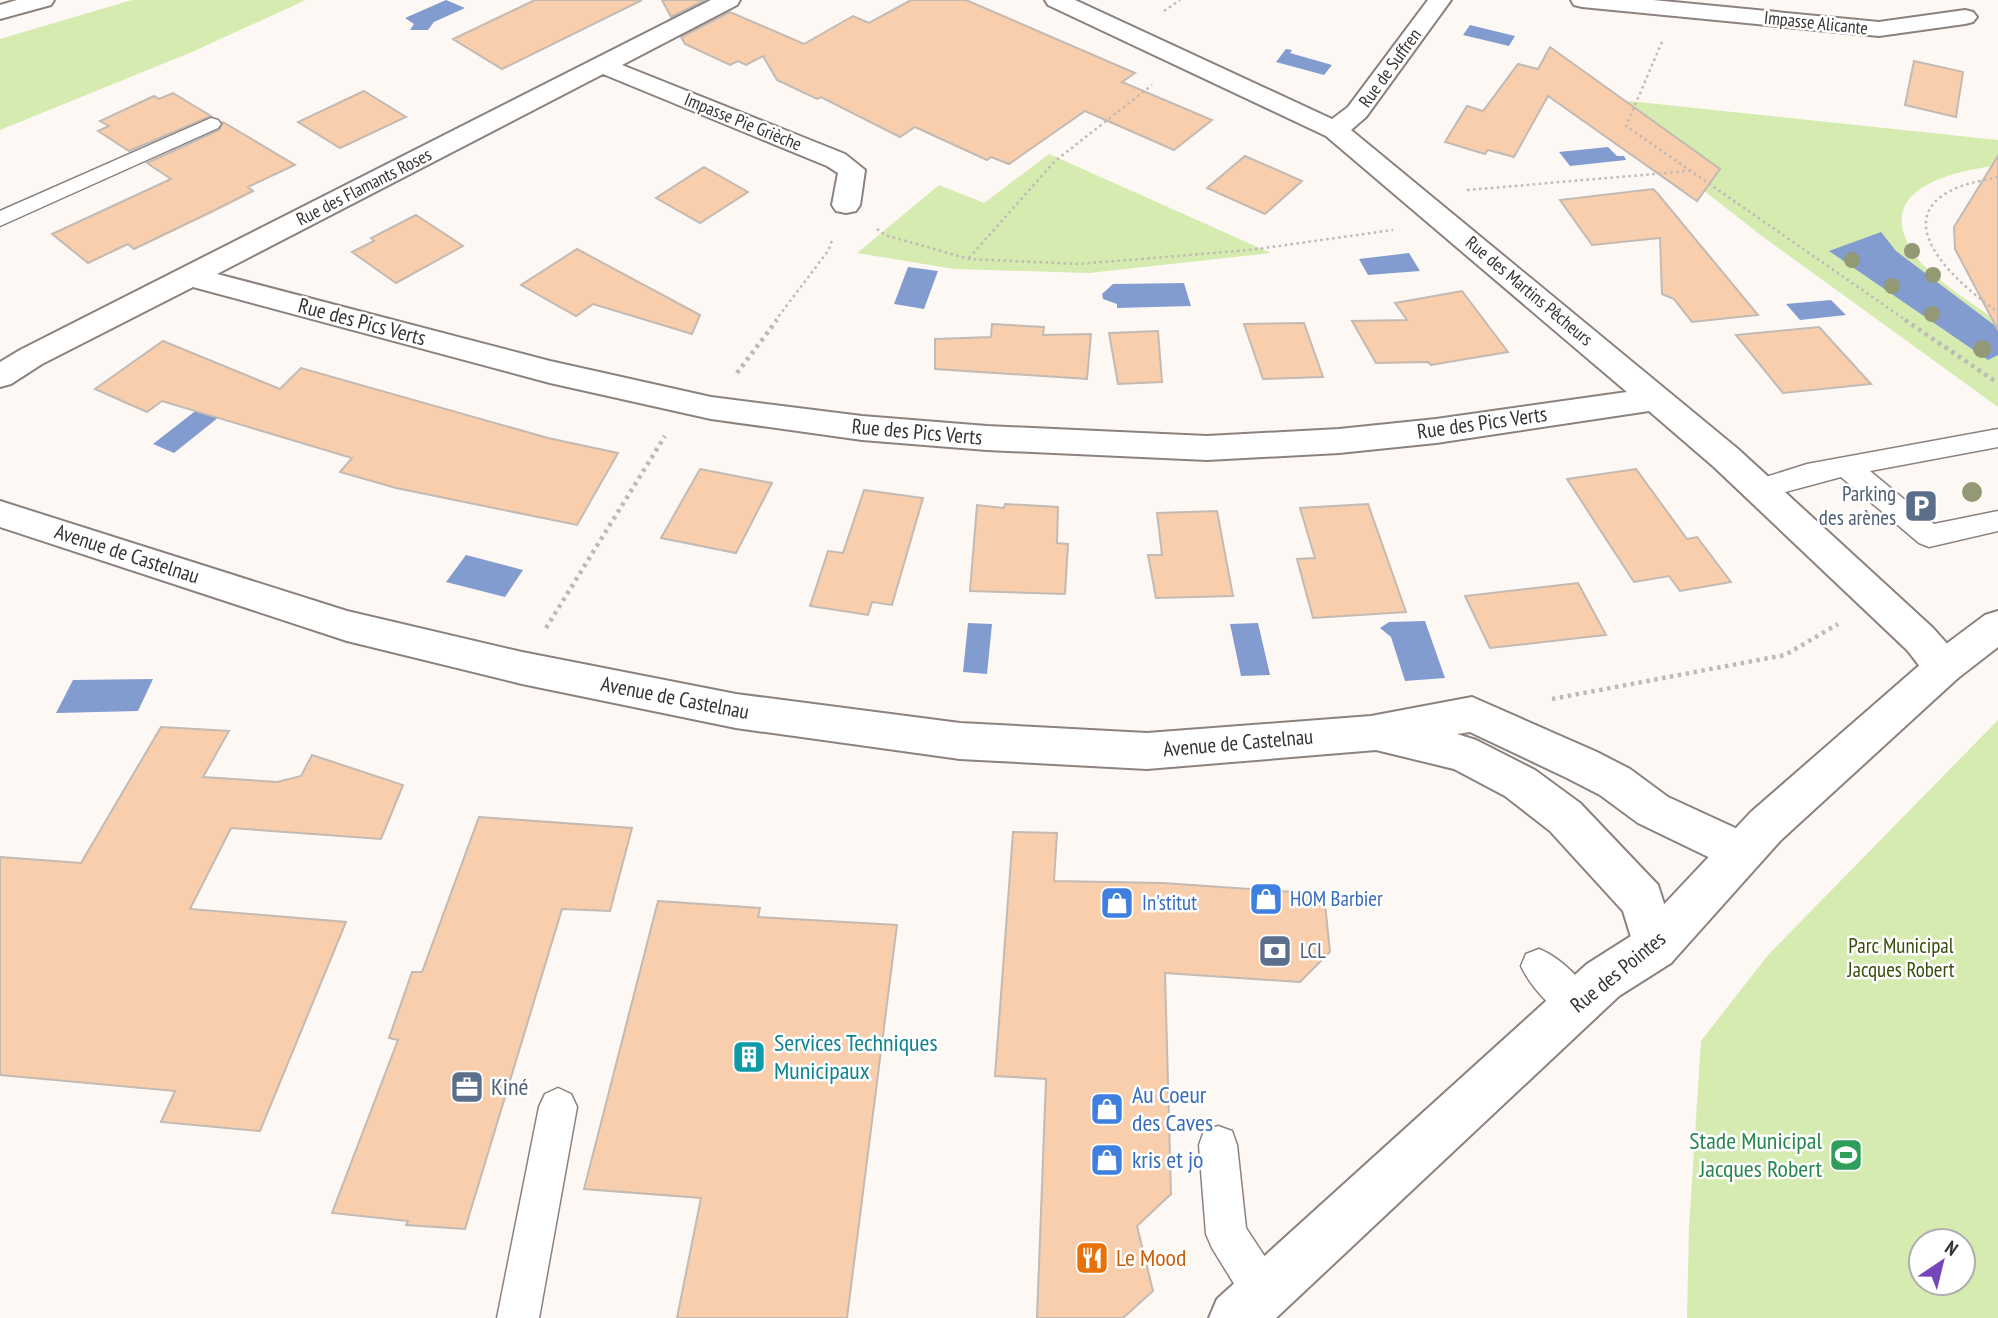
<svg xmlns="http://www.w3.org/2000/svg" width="1998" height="1318" font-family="'PT Sans Narrow',sans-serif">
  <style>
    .green { fill: #d5ebb0; fill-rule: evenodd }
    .water { fill: #839cd0 }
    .building { fill: #f8cead; stroke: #c2bab3; stroke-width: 2 }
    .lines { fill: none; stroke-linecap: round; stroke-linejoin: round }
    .lane-casing { stroke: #8b827e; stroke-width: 3 }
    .street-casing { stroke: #8b827e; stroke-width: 4 }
    .secondary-casing { stroke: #8b827e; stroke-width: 4 }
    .primary-casing { stroke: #8b827e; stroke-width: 4 }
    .path-far1 { stroke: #bfbab7; stroke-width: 2.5; stroke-dasharray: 2.5 3.5; stroke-linecap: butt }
    .path { stroke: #bfbab7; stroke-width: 4.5; stroke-dasharray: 3.5 4.5; stroke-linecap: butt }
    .lane { fill: #fff; fill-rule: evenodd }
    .street { fill: #fff; fill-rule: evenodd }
    .secondary { fill: #fff; fill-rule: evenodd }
    .primary { fill: #fff; fill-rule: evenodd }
    .tree { fill: #929974 }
    .labels { text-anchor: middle; stroke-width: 5; stroke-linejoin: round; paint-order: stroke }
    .far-street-label { font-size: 18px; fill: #373331; stroke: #fff }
    .street-label { font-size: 21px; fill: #373331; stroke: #fff }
    .service-label { font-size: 21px; fill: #4e5e75; stroke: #fff; text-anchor: end }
    .shop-label { font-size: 21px; fill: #366cbe; stroke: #fff; text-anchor: start }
    .park-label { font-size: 21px; fill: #3a4c0b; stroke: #fff }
    .near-culture-label { font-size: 24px; fill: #0d838f; stroke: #fff; text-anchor: start }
    .near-service-label { font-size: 24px; fill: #4e5e75; stroke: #fff; text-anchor: start }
    .near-shop-label { font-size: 24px; fill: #366cbe; stroke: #fff; text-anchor: start }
    .near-leisure-label { font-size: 24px; fill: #27864d; stroke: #fff; text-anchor: end }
    .near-food-label { font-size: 24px; fill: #c56008; stroke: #fff; text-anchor: start }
  </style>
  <rect width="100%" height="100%" fill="#fef8f5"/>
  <path class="green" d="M132 0H306L192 52 0 130V39Z
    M1629 101 1998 140V165C1951 172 1871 189 1914 254 1928 275 1976 306 1998 322V407L1759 234 1683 174 1614 134Z
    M1049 154 1271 253 1089 273 954 269 857 253 939 185 984 203Z
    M1998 720V1318H1687L1689 1227 1701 1041 1768 955ZM1921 1241H1963V1283H1921Z"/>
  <path class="water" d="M446 0 465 8 434 22 428 30H410L414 24 405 18Z
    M1470 25 1515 36 1509 46 1463 35Z
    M1286 49 1292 50 1290 53 1332 65 1324 75 1276 62Z
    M1608 147 1617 156H1624L1626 160 1570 166 1559 152Z
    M1881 232 1896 251 1998 328V355L1988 360 1829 251Z
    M1409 253 1420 271 1368 275 1359 259Z
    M908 267 938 271 924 309 894 304Z
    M1184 283 1191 306 1117 308V304L1103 299 1102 294 1113 284Z
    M1831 300 1846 315 1800 320 1786 304Z
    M203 405 224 413 174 453 153 444Z
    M466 555 523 570 505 597 446 582Z
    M1425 621 1445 678 1405 681 1391 637 1380 628 1389 622Z
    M968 623 992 624 987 674 963 672Z
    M1258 623 1270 675 1241 676 1230 624Z
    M153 679 138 711 56 713 73 680Z"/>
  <path class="building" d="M535 0H642L502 69 453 39Z
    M662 0H705L671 17Z
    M911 0H966L1135 73 1122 82 1212 120 1174 150 1085 111 1009 164 991 157 987 160 915 127 900 137 821 97 817 99 777 80 763 56 746 65 738 61 730 65 685 44 681 37 730 12 804 44 853 16 869 23Z
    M1550 47 1720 169 1697 201 1548 96 1514 157 1488 150 1485 154 1445 142 1467 106 1483 111 1518 64 1538 69Z
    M1914 61 1963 72 1956 117 1905 105Z
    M364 91 406 117 340 148 298 122Z
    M173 93 211 116 129 151 98 131 109 126 100 121 154 96 159 99Z
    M223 122 295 165 248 187 253 191 209 213 134 249 128 244 88 263 52 234 171 179 147 163 219 130Z
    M1245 156 1302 181 1265 214 1207 188Z
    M1998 156V330L1955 249 1954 227Z
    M704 167 748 192 700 223 656 198Z
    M1653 189 1658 194 1758 315 1692 322 1674 299 1662 294 1660 238 1592 245 1560 200Z
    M416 215 463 246 396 283 352 252 374 241 371 238Z
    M577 249 700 315 692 334 593 304 576 316 521 285Z
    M1462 291 1508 352 1431 365 1428 362 1376 363 1352 321 1407 320 1395 303Z
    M1304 323 1323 377 1263 379 1244 324Z
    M992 324 1044 327 1043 335 1091 334 1087 379 935 369V339L991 337Z
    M1819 327 1871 384 1783 393 1736 335Z
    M1158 331 1162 382 1118 384 1109 333Z
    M163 341 280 389 301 368 548 438 618 453 577 525 396 488 340 472 352 458 162 401 147 412 95 389Z
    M700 469 772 483 736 553 661 538Z
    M1636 469 1687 539 1697 537 1731 582 1680 591 1669 576 1634 582 1567 479Z
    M864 490 923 498 892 605 872 602 868 615 810 606 828 551 843 553Z
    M1005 504 1058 507 1057 543 1068 544 1065 594 970 591 977 505 1004 508Z
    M1368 504 1406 612 1313 618 1297 559 1315 558 1300 508Z
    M1217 511 1233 596 1156 598 1148 555H1162L1157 513Z
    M1578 583 1606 635 1490 648 1465 596Z
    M161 727 229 731 203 777 277 782 301 776 312 755 403 785 381 839 231 828 190 909 346 922 260 1131 161 1122 175 1091 0 1075V857L81 863Z
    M479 817 632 828 610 911 562 909 465 1229 406 1225 408 1221 332 1213 398 1040 389 1038 412 972H422Z
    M1013 832 1057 833 1054 881 1163 883 1324 894 1330 952 1300 982 1165 973 1171 1194 1137 1226 1153 1291 1123 1318H1037L1046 1079 995 1076Z
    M658 901 760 908 758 917 897 925 847 1318H677L701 1198 584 1189Z"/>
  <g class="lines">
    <defs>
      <path id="lane" d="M211 118 218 120 221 124 218 128 0 226V211Z
        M1998 429V447L1870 471 1934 524 1998 511V531L1929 547 1919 543 1841 477 1759 499 1750 496 1746 489 1750 482 1807 464Z
        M1539 949C1561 958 1586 982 1595 1004L1590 1017 1577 1022C1555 1013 1531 988 1521 966L1526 954Z
        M558 1088 571 1094 577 1107 539 1318H497L539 1107 545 1094Z
        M1218 1126 1232 1131 1237 1145 1246 1228 1279 1278 1285 1293 1279 1308 1264 1314 1249 1308 1212 1248 1206 1234 1199 1145 1204 1131Z"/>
      <path id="street" d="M711 0H740L737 5 622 65 845 154 865 170 860 205 856 211 846 213 836 211 832 205 838 173 827 166 603 74 217 274 550 361 711 397 862 416 987 426 1207 436 1339 429 1436 419 1627 392 1326 136 1048 5 1045 0H1075L1332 119 1348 107 1428 0H1451L1366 117 1351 130 1738 449 1933 628 1958 656 1963 667 1958 678C1930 688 1923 669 1907 650L1714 467 1649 411 1436 443 1339 453 1207 460 987 450 862 440 711 419 550 383 193 287 42 364 11 384 0 387V362L20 350Z
        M1571 0H1653L1879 22 1965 10 1973 12 1977 17 1973 22 1965 24 1879 36 1582 7 1574 5Z
        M0 501 347 611 522 652 736 694 960 723 1147 733 1371 716 1472 697 1597 752 1630 769 1668 797 1757 838 1764 852 1757 866 1742 872 1727 866 1638 823 1600 795 1567 778 1470 732 1457 734 1476 740 1535 770 1580 803 1658 885 1678 947 1671 963 1655 969 1639 963 1623 911 1550 831 1505 796 1454 769 1376 750 1147 769 960 759 736 728 522 684 347 641 0 527Z"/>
      <path id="secondary" d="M1998 611V647L1958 678 1781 840 1671 963 1619 996 1276 1318H1209L1217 1299 1587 964 1639 931 1751 812 1930 656 1985 615Z"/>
      <path id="primary" d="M17 0H54L51 5 0 19V5Z"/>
    </defs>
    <use href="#lane" class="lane-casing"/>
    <use href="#street" class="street-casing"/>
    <use href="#secondary" class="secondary-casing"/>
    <use href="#primary" class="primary-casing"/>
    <path class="path-far1" d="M1164 11 1180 0
      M1662 42 1626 126 1907 321
      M1998 177C1982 181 1965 183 1950 191 1886 225 1966 290 1998 312
      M1467 190 1689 171
      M877 229 885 235 969 259 1079 264 1250 250 1393 230
      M969 258 1055 161 1152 85
      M775 321 828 251 833 238"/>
    <path class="path" d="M1905 320 1998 383
      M737 373 777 320
      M546 628 665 436
      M1552 699 1785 655 1838 624"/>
    <use href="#lane" class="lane"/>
    <use href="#street" class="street"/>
    <use href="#secondary" class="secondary"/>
    <use href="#primary" class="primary"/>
  </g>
  <g class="tree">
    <circle cx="1912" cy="251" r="8"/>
    <circle cx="1852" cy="260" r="8"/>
    <circle cx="1933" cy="275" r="8"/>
    <circle cx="1892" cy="286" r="8"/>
    <circle cx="1932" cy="314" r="8"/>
    <circle cx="1982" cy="349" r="9"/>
    <circle cx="1972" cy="492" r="10"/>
    <circle cx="1926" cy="505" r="10"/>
  </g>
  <defs>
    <symbol id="parking-square" viewBox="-11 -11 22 22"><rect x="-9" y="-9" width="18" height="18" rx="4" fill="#5c6f8a" stroke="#fff"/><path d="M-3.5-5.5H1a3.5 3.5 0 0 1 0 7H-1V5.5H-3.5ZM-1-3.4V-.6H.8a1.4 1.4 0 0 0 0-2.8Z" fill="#fff"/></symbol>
    <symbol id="shop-square" viewBox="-11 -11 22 22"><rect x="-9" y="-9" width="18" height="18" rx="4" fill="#3f7fe0" stroke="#fff"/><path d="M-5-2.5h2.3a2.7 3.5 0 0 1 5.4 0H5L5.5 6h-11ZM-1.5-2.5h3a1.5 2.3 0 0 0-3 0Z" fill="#fff"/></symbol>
    <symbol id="bank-square" viewBox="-11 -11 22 22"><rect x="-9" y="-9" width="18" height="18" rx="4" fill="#5c6f8a" stroke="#fff"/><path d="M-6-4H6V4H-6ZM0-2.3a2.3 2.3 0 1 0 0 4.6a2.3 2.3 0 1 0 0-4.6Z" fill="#fff"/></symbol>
    <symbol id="building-square" viewBox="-11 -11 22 22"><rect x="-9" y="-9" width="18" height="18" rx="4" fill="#0f9aa8" stroke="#fff"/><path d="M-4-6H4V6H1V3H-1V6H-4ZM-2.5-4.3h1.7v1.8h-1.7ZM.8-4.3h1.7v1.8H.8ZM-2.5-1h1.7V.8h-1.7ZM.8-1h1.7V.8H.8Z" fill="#fff"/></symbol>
    <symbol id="office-square" viewBox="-11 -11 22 22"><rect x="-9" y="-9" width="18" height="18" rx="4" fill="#5c6f8a" stroke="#fff"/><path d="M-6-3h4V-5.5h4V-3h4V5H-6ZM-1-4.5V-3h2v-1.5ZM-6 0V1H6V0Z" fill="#fff"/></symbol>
    <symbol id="stadium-square" viewBox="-11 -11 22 22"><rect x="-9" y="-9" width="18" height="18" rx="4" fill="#2e9e5b" stroke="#fff"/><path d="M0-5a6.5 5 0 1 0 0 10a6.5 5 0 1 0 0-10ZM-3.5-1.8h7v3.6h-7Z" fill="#fff"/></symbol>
    <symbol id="restaurant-square" viewBox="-11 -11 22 22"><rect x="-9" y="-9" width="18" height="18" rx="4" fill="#e8710a" stroke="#fff"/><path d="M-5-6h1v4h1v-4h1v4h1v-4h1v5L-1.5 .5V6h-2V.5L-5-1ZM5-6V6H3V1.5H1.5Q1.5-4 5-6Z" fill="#fff"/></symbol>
  </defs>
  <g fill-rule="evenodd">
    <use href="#parking-square" x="1902" y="487" width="38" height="38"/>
    <use href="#shop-square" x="1247" y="880" width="38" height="38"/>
    <use href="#shop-square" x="1098" y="884" width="38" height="38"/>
    <use href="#bank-square" x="1256" y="932" width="38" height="38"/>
    <use href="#building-square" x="730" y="1038" width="38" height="38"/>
    <use href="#office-square" x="448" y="1068" width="38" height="38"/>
    <use href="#shop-square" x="1088" y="1090" width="38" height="38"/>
    <use href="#stadium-square" x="1827" y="1136" width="38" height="38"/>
    <use href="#shop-square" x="1088" y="1141" width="38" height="38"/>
    <use href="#restaurant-square" x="1073" y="1239" width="38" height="38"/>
  </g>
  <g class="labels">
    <g class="far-street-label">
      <text transform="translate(1816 23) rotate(6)" y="6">Impasse Alicante</text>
      <text transform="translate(1390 68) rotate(-54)" y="6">Rue de Suffren</text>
      <text transform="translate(743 122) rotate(22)" y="6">Impasse Pie Grièche</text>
      <text transform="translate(364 187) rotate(-27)" y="6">Rue des Flamants Roses</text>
      <text transform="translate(1529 291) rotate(40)" y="6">Rue des Martins Pêcheurs</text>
    </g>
    <g class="street-label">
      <text transform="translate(362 322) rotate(15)" y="7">Rue des Pics Verts</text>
      <text transform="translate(1482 423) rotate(-8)" y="7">Rue des Pics Verts</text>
      <text transform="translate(917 432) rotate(5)" y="7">Rue des Pics Verts</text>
      <text transform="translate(127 554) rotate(18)" y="7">Avenue de Castelnau</text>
      <text transform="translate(675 698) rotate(11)" y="7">Avenue de Castelnau</text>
      <text transform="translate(1238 743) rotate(-5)" y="7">Avenue de Castelnau</text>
      <text transform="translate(1618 972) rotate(-39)" y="7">Rue des Pointes</text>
    </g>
    <g class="service-label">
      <text x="1896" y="501">Parking<tspan x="1896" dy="24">des arènes</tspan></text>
      <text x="1300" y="958" text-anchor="start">LCL</text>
    </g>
    <g class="shop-label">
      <text x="1290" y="906">HOM Barbier</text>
      <text x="1142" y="910">In'stitut</text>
    </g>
    <g class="park-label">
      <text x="1901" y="953">Parc Municipal<tspan x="1901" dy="24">Jacques Robert</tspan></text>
    </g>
    <g class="near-culture-label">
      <text x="774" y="1051">Services Techniques<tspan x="774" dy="28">Municipaux</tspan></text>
    </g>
    <g class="near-service-label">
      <text x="491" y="1095">Kiné</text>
    </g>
    <g class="near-shop-label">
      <text x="1132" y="1103">Au Coeur<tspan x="1132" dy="28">des Caves</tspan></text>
      <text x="1132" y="1168">kris et jo</text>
    </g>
    <g class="near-leisure-label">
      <text x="1822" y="1149">Stade Municipal<tspan x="1822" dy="28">Jacques Robert</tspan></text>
    </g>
    <g class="near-food-label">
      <text x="1116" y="1266">Le Mood</text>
    </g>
  </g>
  <g transform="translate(1942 1262) rotate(35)"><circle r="33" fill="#ffffff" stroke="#afadad" stroke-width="2"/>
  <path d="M0-5L12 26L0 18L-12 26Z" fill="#7745bc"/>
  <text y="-10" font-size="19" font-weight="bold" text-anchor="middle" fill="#373331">N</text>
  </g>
</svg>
